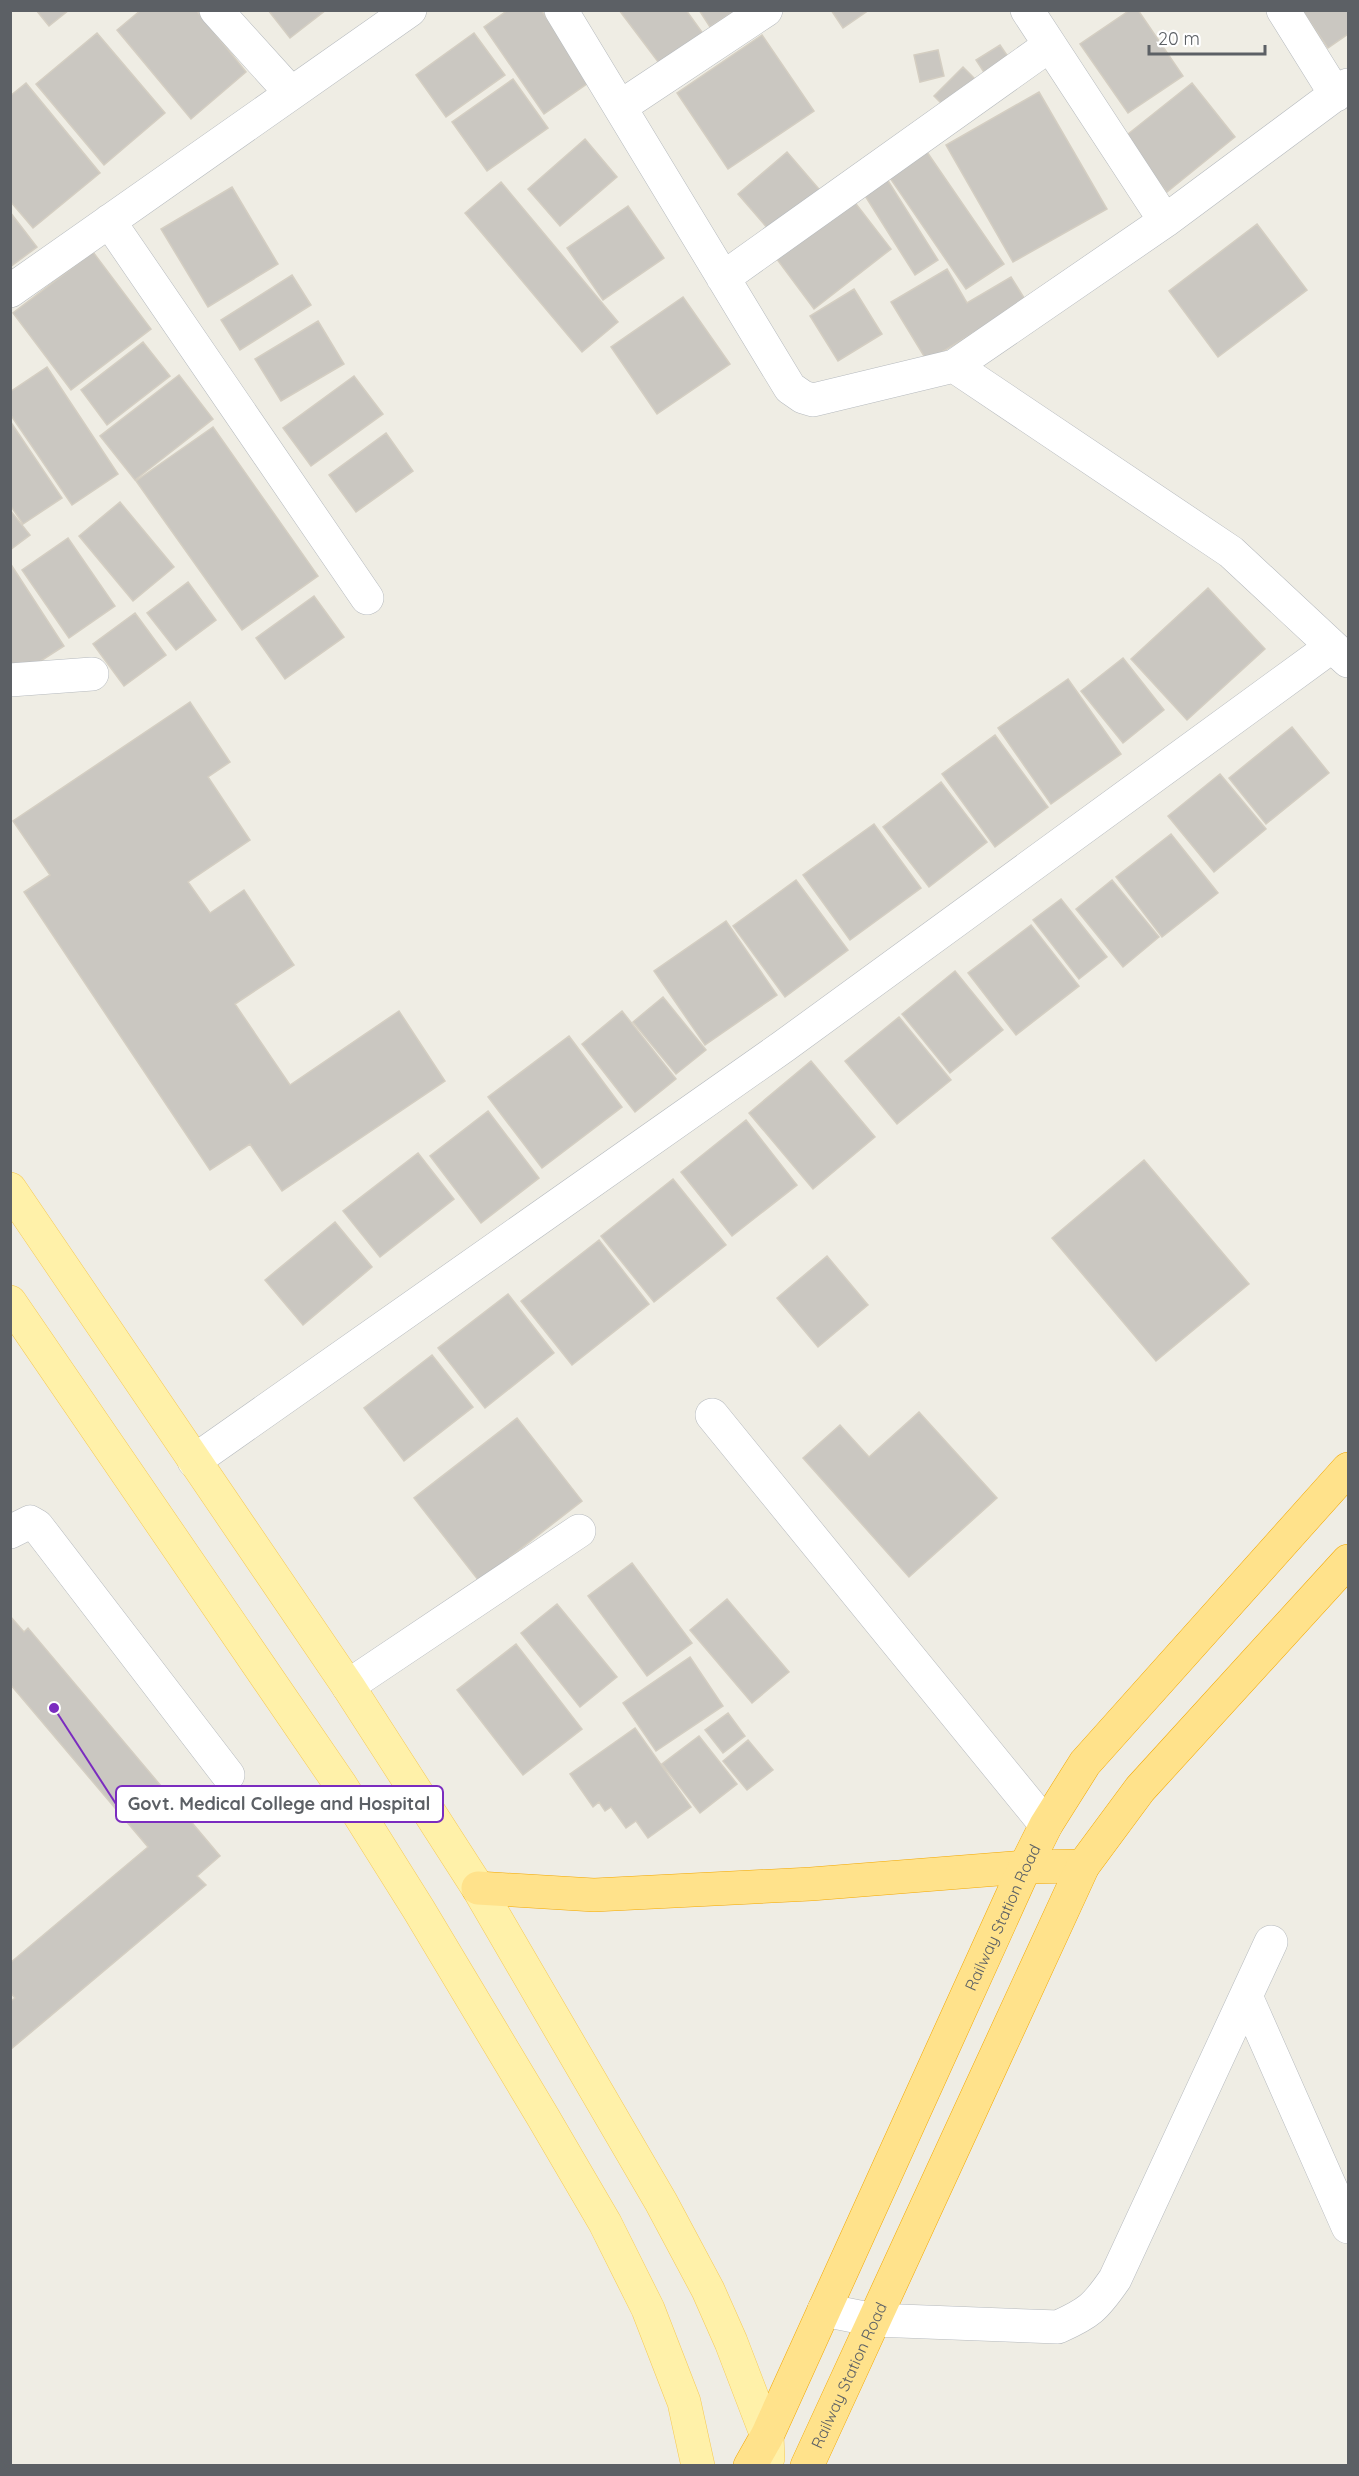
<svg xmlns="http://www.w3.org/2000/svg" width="1359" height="2476" font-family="Quicksand,sans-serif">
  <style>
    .building { fill: #cac7c1; stroke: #d4cec2; stroke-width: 1.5 }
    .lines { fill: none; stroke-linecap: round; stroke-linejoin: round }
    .minor-casing { stroke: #b6babe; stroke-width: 34 }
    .major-casing { stroke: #f6ca56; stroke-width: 34 }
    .highway-casing { stroke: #f3a800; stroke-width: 34 }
    .minor { stroke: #fff; stroke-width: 33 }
    .major { stroke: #fff1a9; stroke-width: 33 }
    .highway { stroke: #ffe28b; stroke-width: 33 }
    .labels { text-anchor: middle; stroke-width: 4.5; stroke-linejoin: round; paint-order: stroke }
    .street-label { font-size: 16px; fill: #5c6065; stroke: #fff }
    .leader { fill: none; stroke: #7b2cbf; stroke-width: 2 }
    .callout-dot { fill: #7b2cbf; stroke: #fff; stroke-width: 2 }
    .callout { fill: #fff; stroke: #7b2cbf; stroke-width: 2 }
    .callout-label { font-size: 18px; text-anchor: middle; font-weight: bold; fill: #5c6065 }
  </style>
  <rect width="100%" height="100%" fill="#efede4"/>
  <path class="building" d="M36 10H69L49 26Z
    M141 10H196L246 72 191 119 117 30Z
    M268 10H326L290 38Z
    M508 10H541L591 81 544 114 484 27Z
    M619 10H686L707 39 665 71Z
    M699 10H736L710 27Z
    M831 10H869L843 28Z
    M1130 10H1138L1183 76 1128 113 1080 44Z
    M1302 10H1348V34L1328 48Z
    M97 33 165 113 104 165 36 84Z
    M474 33 505 75 446 117 416 75Z
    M762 35 814 111 728 169 677 93Z
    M1000 45 1015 67 991 83 976 60Z
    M938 50 944 76 920 82 914 55Z
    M963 67 980 84 951 113 934 96Z
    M513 79 548 128 487 171 452 122Z
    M26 83 100 173 33 228 10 201V96Z
    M1192 83 1235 137 1167 192 1123 138Z
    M1039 92 1107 209 1013 262 946 145Z
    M585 139 617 177 560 226 528 189Z
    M787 152 824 195 775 237 738 194Z
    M927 152 1004 264 966 289 890 178Z
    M885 176 938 260 915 275 862 191Z
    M501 182 618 322 582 352 465 213Z
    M232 187 278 264 208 307 161 229Z
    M853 200 891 249 814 309 776 258Z
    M628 206 664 258 603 300 567 248Z
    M10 212 37 247 10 267Z
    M1257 224 1307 290 1218 357 1169 291Z
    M93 252 151 329 71 390 13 313Z
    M947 269 967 303 1011 277 1026 301 927 361 891 302Z
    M292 275 311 305 240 350 221 320Z
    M854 289 882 334 838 361 810 316Z
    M683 297 730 364 657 414 611 347Z
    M318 321 344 364 281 401 255 359Z
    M143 342 170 376 107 425 81 390Z
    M47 367 118 474 72 505 10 414V392Z
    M179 375 213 419 135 480 100 436Z
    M354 376 383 414 311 466 283 428Z
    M10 421 62 498 23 524 10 505Z
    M213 427 318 576 242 630 136 481Z
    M386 433 413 471 356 512 329 475Z
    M120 502 174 567 133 601 79 536Z
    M10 510 30 535 10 550Z
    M68 538 115 606 69 638 22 570Z
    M10 563 64 646 19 675 10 662Z
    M188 582 216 620 176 650 147 613Z
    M1208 588 1265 649 1187 720 1131 659Z
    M314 596 344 637 285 679 256 638Z
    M135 613 166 655 124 686 93 644Z
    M1123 658 1164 710 1123 743 1081 691Z
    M1068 679 1121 754 1051 804 998 728Z
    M190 702 230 762 208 777 250 840 188 882 210 913 244 890 294 965 235 1004 290 1085 399 1011 445 1081 282 1191 250 1144 210 1170 24 892 50 875 13 821Z
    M1292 727 1329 773 1266 824 1229 778Z
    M995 735 1048 807 995 847 942 774Z
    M1220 774 1266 829 1214 872 1168 816Z
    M941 782 987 842 929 887 883 827Z
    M874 824 921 888 850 940 803 875Z
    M1171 834 1218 893 1162 937 1116 877Z
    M796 880 848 950 785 997 733 926Z
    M1112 880 1159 937 1123 967 1076 909Z
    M1061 899 1107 957 1079 979 1033 920Z
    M726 921 777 995 705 1045 654 971Z
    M1031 925 1079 986 1016 1035 968 973Z
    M955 971 1003 1030 950 1073 902 1014Z
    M663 997 706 1050 676 1074 633 1022Z
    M622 1011 676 1079 635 1112 582 1044Z
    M899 1017 951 1080 897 1124 845 1061Z
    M569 1036 622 1107 542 1168 488 1097Z
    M811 1061 875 1137 813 1189 749 1113Z
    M488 1111 539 1178 481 1223 430 1156Z
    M746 1120 797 1185 732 1236 681 1172Z
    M418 1153 454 1199 380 1257 343 1211Z
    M1144 1160 1249 1284 1156 1361 1052 1238Z
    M673 1179 726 1245 654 1302 601 1236Z
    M335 1222 372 1267 303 1325 265 1280Z
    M599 1240 649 1304 572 1365 521 1301Z
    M827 1256 868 1305 818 1347 777 1298Z
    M508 1294 554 1353 485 1408 438 1348Z
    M432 1355 473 1407 404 1461 364 1408Z
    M919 1412 997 1498 909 1577 803 1458 840 1425 869 1457Z
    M517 1418 582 1501 479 1581 414 1498Z
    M632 1563 692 1643 647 1676 588 1596Z
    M727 1599 789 1672 752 1703 690 1630Z
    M557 1604 617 1677 580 1707 521 1633Z
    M10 1616 24 1632 28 1628 220 1856 197 1876 206 1885 10 2050V2002L15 1998 10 1992V1963L148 1847 10 1684Z
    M516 1644 582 1729 523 1775 457 1690Z
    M690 1657 723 1706 656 1751 623 1703Z
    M728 1713 745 1736 723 1753 705 1730Z
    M635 1728 691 1807 648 1838 636 1821 626 1828 611 1807 605 1811 599 1802 593 1807 570 1774Z
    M699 1736 737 1784 700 1813 662 1764Z
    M748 1740 773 1770 747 1790 723 1761Z"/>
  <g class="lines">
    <defs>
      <path id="minor" d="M216 10 291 93
        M561 10 790 388 803 397 813 400 954 366 1165 221 1348 85
        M1027 10 1165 221
        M1283 10 1336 95
        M620 107 766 10
        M109 221 367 598
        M723 278 1050 45
        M10 291 410 10
        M954 366 1231 552 1348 661
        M10 680 92 674
        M712 1415 1046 1825
        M194 1461 784 1046 1331 647
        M10 1532 30 1522 37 1526 228 1775
        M348 1686 579 1531
        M1246 1996 1348 2227
        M824 2310 874 2320 1058 2327C1089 2313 1095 2308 1115 2279L1271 1942"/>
      <path id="major" d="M10 1189 348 1686 478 1888 661 2202 708 2290 731 2342 767 2436 768 2458
        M10 1302 340 1784 419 1910 543 2117 605 2223 648 2309 684 2402 698 2466"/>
      <g id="highway">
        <path d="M478 1888 594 1895 811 1884 1025 1867 1083 1866"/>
        <path id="s1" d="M750 2466 767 2436 1025 1867 1046 1825 1085 1763 1348 1469"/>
        <path id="s2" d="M807 2466 1083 1866 1140 1789 1348 1561"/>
      </g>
    </defs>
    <use href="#minor" class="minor-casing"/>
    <use href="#major" class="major-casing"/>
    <use href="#highway" class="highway-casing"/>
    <use href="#minor" class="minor"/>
    <use href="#major" class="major"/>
    <use href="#highway" class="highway"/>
  </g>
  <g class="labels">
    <g class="street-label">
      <text dy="6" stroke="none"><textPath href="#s1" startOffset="604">Railway Station Road</textPath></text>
      <text dy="6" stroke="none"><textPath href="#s2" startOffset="100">Railway Station Road</textPath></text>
    </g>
  </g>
  <path class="leader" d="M54 1708L116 1804"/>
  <circle class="callout-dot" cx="54" cy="1708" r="6"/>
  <rect class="callout" x="116" y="1786" width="327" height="36" rx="6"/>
  <g class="callout-label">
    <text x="279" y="1810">Govt. Medical College and Hospital</text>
  </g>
  <rect width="1359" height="2476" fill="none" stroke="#5c6065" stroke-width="24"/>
  <path d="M1149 45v9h116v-9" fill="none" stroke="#5c6065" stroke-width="3"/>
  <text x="1158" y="45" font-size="18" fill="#5c6065" stroke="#ffffff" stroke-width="4.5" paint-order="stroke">20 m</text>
</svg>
